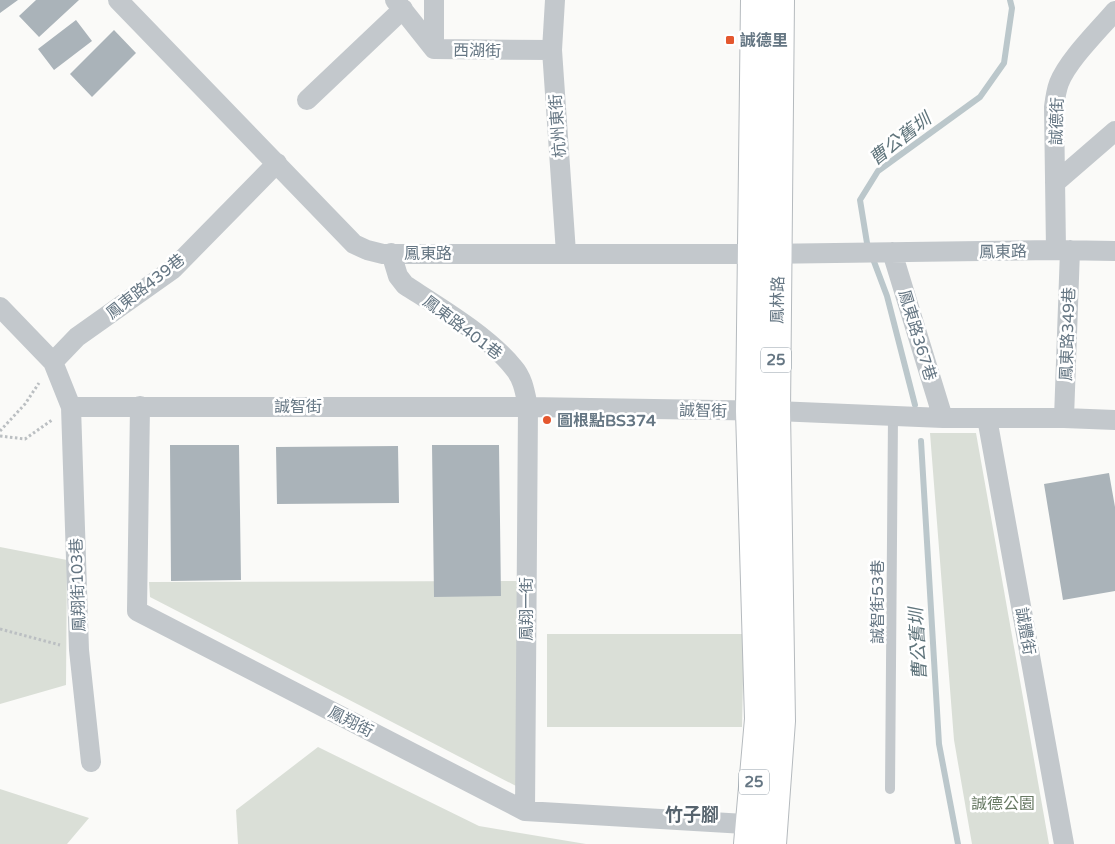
<svg xmlns="http://www.w3.org/2000/svg" width="1115" height="844" font-family="'Varela Round','Noto Sans TC',sans-serif">
  <style>
    .green { fill: #dadfd7 }
    .lines { fill: none; stroke-linecap: round; stroke-linejoin: round }
    .stream { stroke: #bbc7cb; stroke-width: 6 }
    .building { fill: #aab3b9 }
    .primary-casing { stroke: #b5babe; stroke-width: 30 }
    .path { stroke: #bbbfc2; stroke-width: 3; stroke-dasharray: 2.5 2.5; stroke-linecap: butt }
    .service { stroke: #c3c8cc; stroke-width: 10 }
    .minor { stroke: #c3c8cc; stroke-width: 20 }
    .primary { stroke: #fff; stroke-width: 28 }
    .poi-dot { fill: #e4572e; stroke: #fff; stroke-width: 2 }
    .labels { text-anchor: middle; stroke-width: 5; stroke-linejoin: round; paint-order: stroke }
    .shield { fill: #fff; stroke: #939fa8; stroke-width: 1 }
    .shield-label { font-size: 15px; font-weight: bold; fill: #657683 }
    .poi-label { font-size: 16px; font-weight: bold; fill: #657683; stroke: #fff; text-anchor: start }
    .street-label { font-size: 16px; fill: #657683; stroke: #fff }
    .park-label { font-size: 16px; fill: #687a64; stroke: #fff }
    .water-label { font-size: 18px; font-style: italic; fill: #60757c; stroke: #fff }
    .neighbourhood-label { font-size: 18px; font-weight: bold; fill: #57646e; stroke: #fff }
  </style>
  <rect width="100%" height="100%" fill="#fafaf8"/>
  <path class="green" d="M930 433H976L1049 844H972L954 740Z
    M0 547 67 560 66 685 0 704Z
    M519 581 516 786 150 597 149 582Z
    M547 634H744L742 727H547Z
    M318 747 479 826 586 844H238L236 810Z
    M0 789 89 818 67 844H0Z"/>
  <g class="lines">
    <path class="stream" d="M915 405 887 296 867 243 860 200 878 171 980 97 1004 63 1012 8 1010 0
      M921 441 939 744 958 844"/>
  </g>
  <path class="building" d="M0 0H18L0 13Z
    M36 0H79L39 37 19 16Z
    M76 20 92 41 54 70 38 49Z
    M114 30 136 53 92 97 70 74Z
    M170 445H239L241 580 171 581Z
    M432 445H499L501 596 434 597Z
    M398 446 399 503 277 504 276 447Z
    M1109 473 1115 507V591L1063 600 1044 484Z"/>
  <g class="lines">
    <defs>
      <path id="primary" d="M748 844 759 719 750 411 755 0
        M772 844 781 721 776 411 780 0"/>
    </defs>
    <use href="#primary" class="primary-casing"/>
    <path class="path" d="M0 431 25 404 39 383
      M0 436 25 439 52 420
      M0 629 60 645"/>
    <path class="service" d="M890 789 893 416"/>
    <path class="minor" d="M118 0 354 244 367 250 383 254H753L1056 250 1115 251
      M395 0 434 49 552 50
      M434 0V49
      M555 0 552 50 566 253
      M307 100 403 9
      M1055 183 1115 131
      M1056 250 1054 107C1055 99 1056 91 1059 83 1068 60 1098 31 1115 11
      M892 252 943 418
      M391 253 398 276 405 285C439 307 488 336 513 367 523 378 525 392 528 407L525 811
      M0 307 53 362 71 407 79 650 91 762
      M53 362 77 337 173 269 277 163
      M140 406 137 611 525 811 762 825
      M71 407H528L776 411 943 418H1064L1115 420
      M987 418 1064 844
      M1064 418 1070 250"/>
    <use href="#primary" class="primary"/>
  </g>
  <g class="poi-dot">
    <rect x="725" y="35" width="10" height="10" rx="2.5"/>
    <circle cx="547" cy="420" r="5"/>
  </g>
  <g class="labels">
    <g class="shield">
      <rect x="761" y="347.5" width="30" height="25" rx="4"/>
      <rect x="739" y="769.5" width="30" height="25" rx="4"/>
    </g>
    <g class="shield-label">
      <text x="776" y="365">25</text>
      <text x="754" y="787">25</text>
    </g>
    <g class="poi-label">
      <text x="740" y="46">誠德里</text>
      <text x="557" y="426">圖根點BS374</text>
    </g>
    <g class="street-label">
      <text transform="translate(477 50) rotate(1)" y="6">西湖街</text>
      <text transform="translate(1056 121) rotate(-88)" y="6">誠德街</text>
      <text transform="translate(557 126) rotate(-94)" y="6">杭州東街</text>
      <text transform="translate(1003 251) rotate(-1)" y="6">鳳東路</text>
      <text x="428" y="259">鳳東路</text>
      <text transform="translate(145 286) rotate(-38)" y="6">鳳東路439巷</text>
      <text transform="translate(777 300) rotate(-89)" y="6">鳳林路</text>
      <text transform="translate(463 327) rotate(37)" y="6">鳳東路401巷</text>
      <text transform="translate(1067 334) rotate(-88)" y="6">鳳東路349巷</text>
      <text transform="translate(918 335) rotate(73)" y="6">鳳東路367巷</text>
      <text x="298" y="412">誠智街</text>
      <text transform="translate(703 410) rotate(1)" y="6">誠智街</text>
      <text transform="translate(77 585) rotate(-92)" y="6">鳳翔街103巷</text>
      <text transform="translate(877 602) rotate(-90)" y="6">誠智街53巷</text>
      <text transform="translate(526 609) rotate(-90)" y="6">鳳翔一街</text>
      <text transform="translate(1026 631) rotate(80)" y="6">誠體街</text>
      <text transform="translate(351 721) rotate(27)" y="6">鳳翔街</text>
    </g>
    <g class="park-label">
      <text x="1003" y="809">誠德公園</text>
    </g>
    <g class="water-label">
      <text transform="translate(900 139) rotate(-38)" y="6">曹公舊圳</text>
      <text transform="translate(918 644) rotate(-93)" y="6">曹公舊圳</text>
    </g>
    <g class="neighbourhood-label">
      <text x="692" y="821">竹子腳</text>
    </g>
  </g>
</svg>
